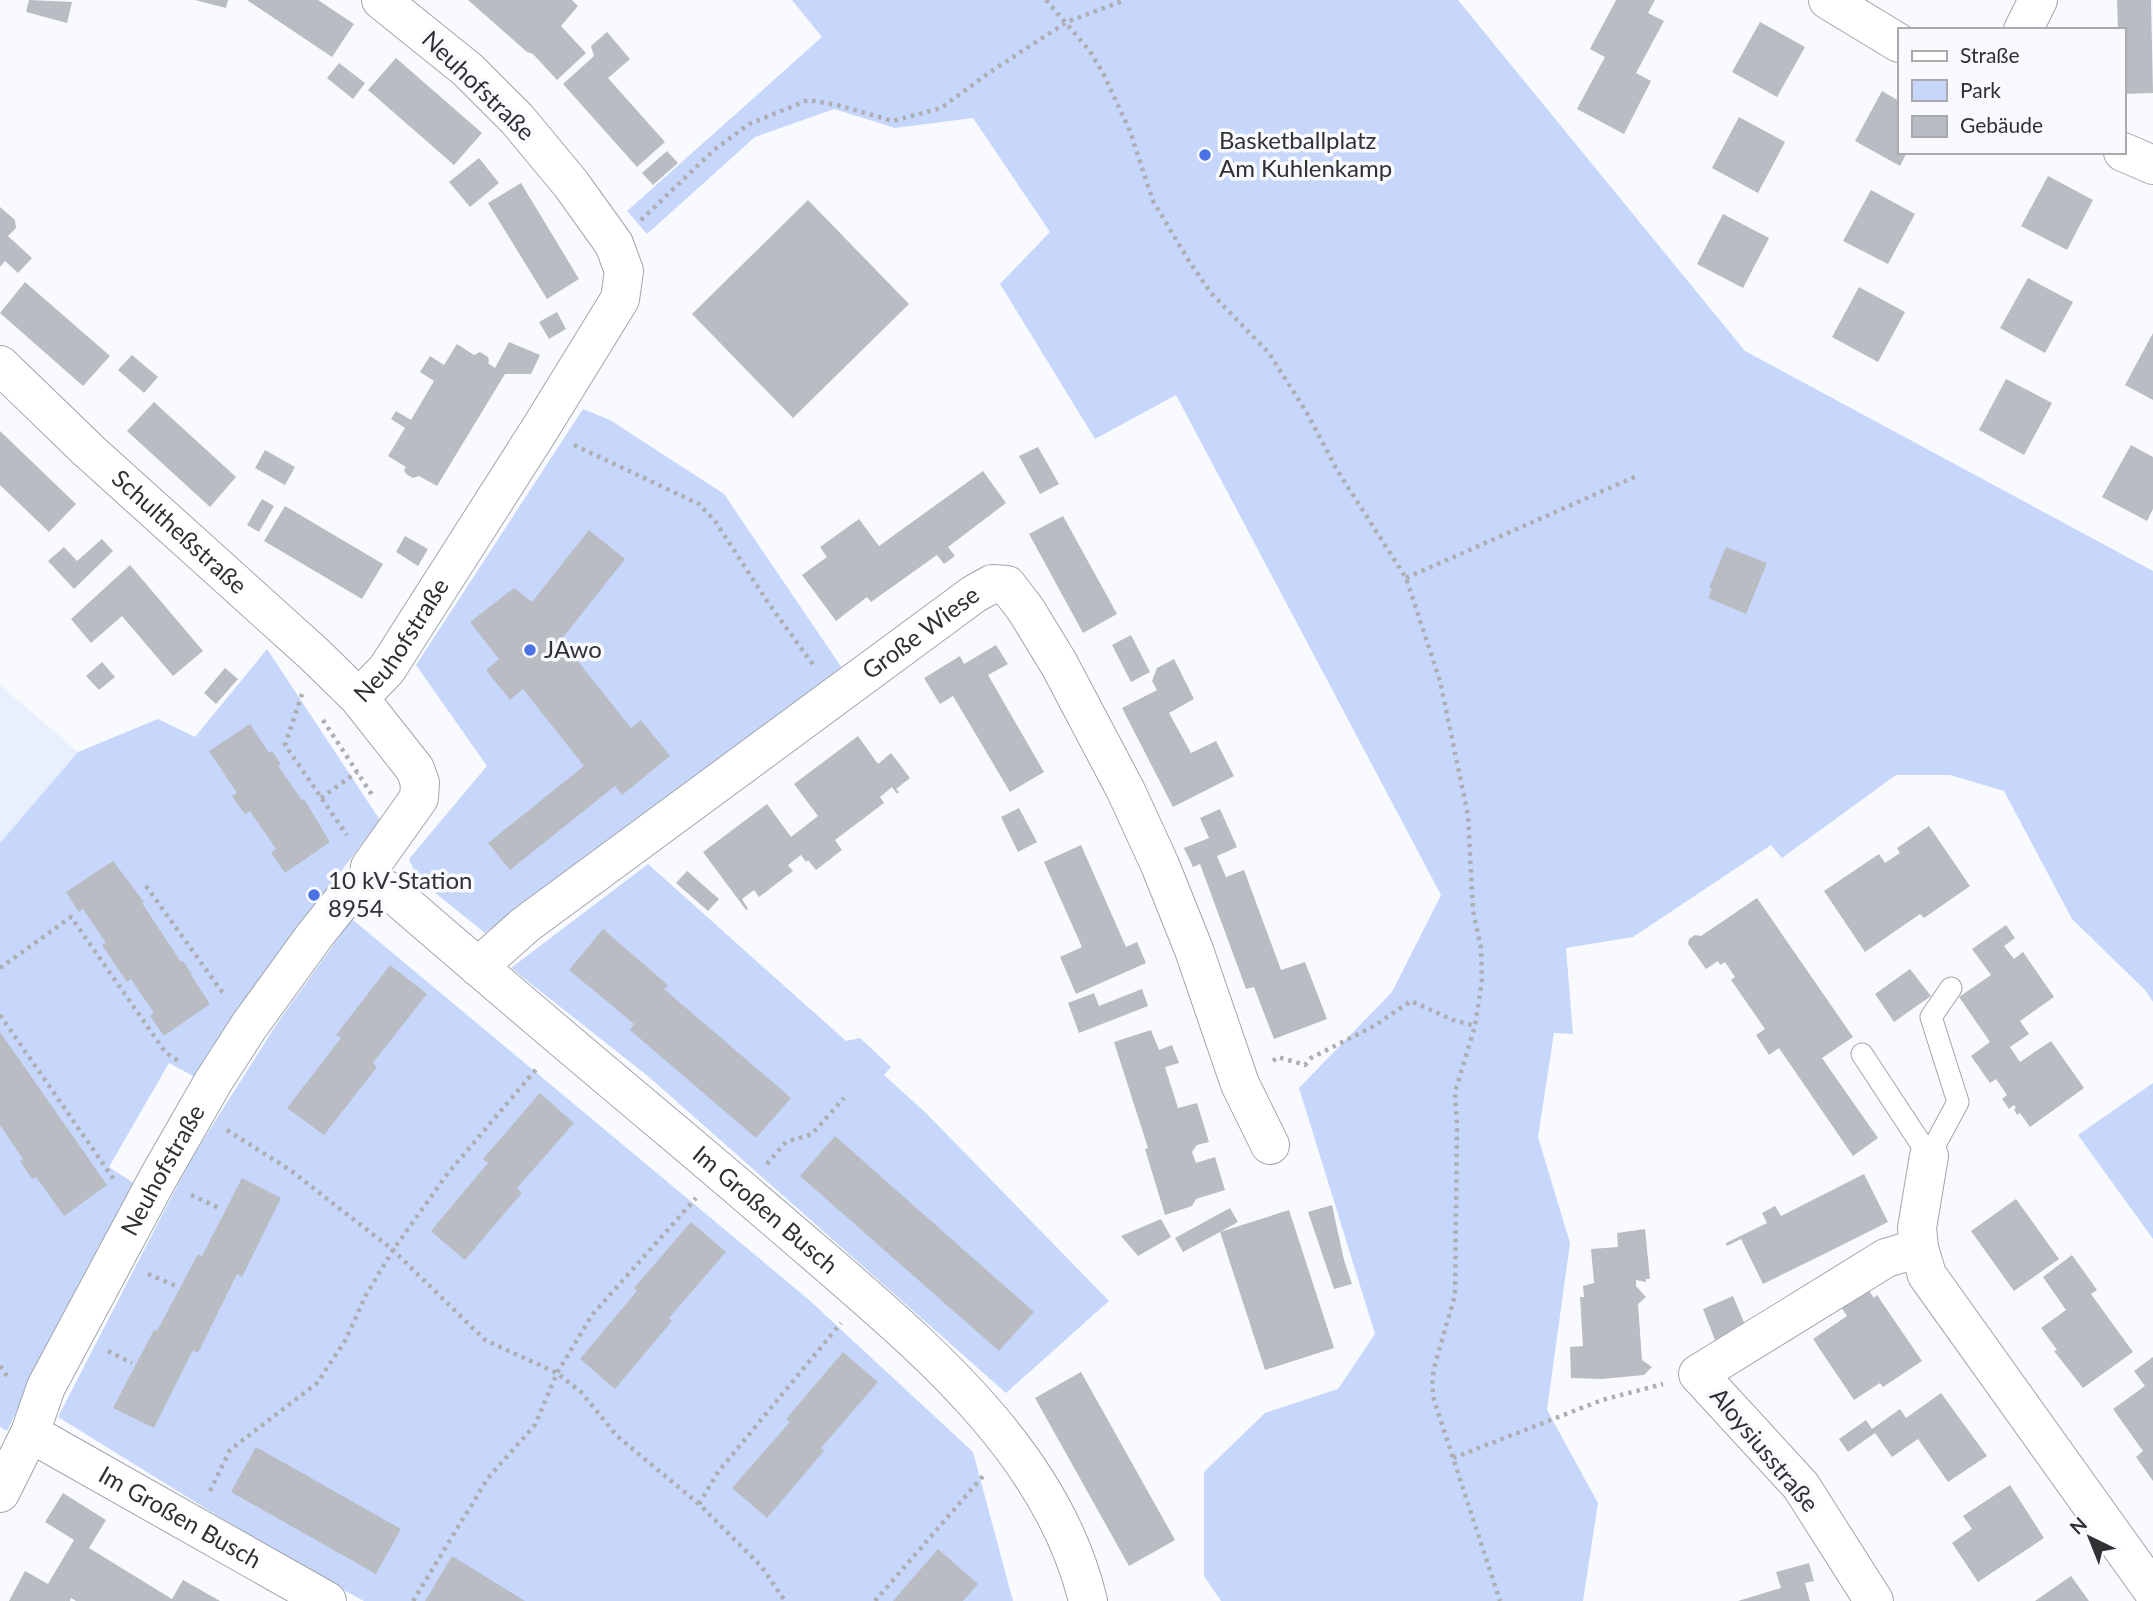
<svg xmlns="http://www.w3.org/2000/svg" width="2153" height="1601" font-family="Lato,sans-serif">
  <style>
    .built { fill: #e9f0fd }
    .green { fill: #c7d7fb }
    .building { fill: #b9bcc2 }
    .lines { fill: none; stroke-linecap: round; stroke-linejoin: round }
    .lane-casing { stroke: #a2a5ac; stroke-width: 23 }
    .street-casing { stroke: #a2a5ac; stroke-width: 40 }
    .path { stroke: #acaeb1; stroke-width: 4.5; stroke-dasharray: 3.5 5; stroke-linecap: butt }
    .lane { stroke: #fff; stroke-width: 21 }
    .street { stroke: #fff; stroke-width: 38 }
    .poi-dot { fill: #4a72e5; stroke: #f8fafe; stroke-width: 2.5 }
    .labels { text-anchor: middle; stroke-width: 7; stroke-linejoin: round; paint-order: stroke }
    .street-label { font-size: 24px; fill: #2f3133; stroke: #f8fafe }
    .poi-label { font-size: 24px; fill: #2f3133; stroke: #f8fafe; text-anchor: start }
  </style>
  <rect width="100%" height="100%" fill="#f8fafe"/>
  <path class="built" d="M0 685 78 752 0 843Z"/>
  <path class="green" d="M792 0H1458L1745 351 2153 571V1002L2145 990 2072 919 2004 791 1950 775H1896L1782 858 1771 845 1633 937 1566 948 1573 1034 1554 1033 1538 1137 1570 1243 1547 1410 1598 1503 1583 1601H1221L1204 1576V1472L1265 1413 1338 1389 1375 1334 1299 1088 1392 992 1441 895 1176 395 1095 439 1000 284 1050 232 973 118 895 128 834 109 755 137 647 234 627 211 822 37Z
    M583 409 610 420 724 494 842 668 625 827 485 933 418 879 409 859 487 766 416 665Z
    M267 649 380 820 245 998 195 1077 169 1063 109 1167 135 1184 53 1337 7 1431 0 1427V843L78 752 158 719 195 737Z
    M648 864 846 1041 860 1038 889 1065 891 1067 884 1075 926 1113 1109 1301 1006 1393 649 1077 511 968Z
    M352 919 808 1299 973 1452 1013 1601H364L302 1568 58 1417 191 1159 278 1022Z
    M2153 1083V1239L2078 1135Z"/>
  <path class="building" d="M29 0 72 2 67 23 26 12Z
    M195 0H228L226 8Z
    M247 0H318L354 24 332 57Z
    M468 0H572L578 6 561 26 586 53 557 80 533 54 527 52Z
    M1616 0H1655L1648 13 1664 21 1636 73 1651 81 1624 134 1577 109 1605 57 1590 49Z
    M2117 0H2151L2153 93 2123 94V30H2118Z
    M1760 22 1805 47 1777 97 1732 72Z
    M607 32 630 59 608 78 665 142 637 167 563 84 594 56 591 46Z
    M396 58 482 133 454 165 368 90Z
    M339 63 365 83 353 99 327 78Z
    M1882 91 1899 101V152H1907L1900 166 1855 141Z
    M1739 117 1785 142 1758 193 1712 168Z
    M667 151 678 163 653 185 642 173Z
    M479 158 499 183 470 207 449 182Z
    M2048 176 2093 200 2067 250 2021 226Z
    M521 183 579 279 547 299 488 203Z
    M1871 190 1915 214 1888 264 1843 241Z
    M808 200 909 304 793 418 692 314Z
    M0 207 15 220 16 228 8 236 32 258 18 273 5 261 0 267Z
    M1723 214 1769 238 1743 288 1697 264Z
    M2028 278 2073 302 2045 353 2000 328Z
    M25 282 110 356 83 386 0 313Z
    M1859 287 1905 312 1878 362 1832 337Z
    M557 312 566 329 549 339 539 322Z
    M2153 333V400L2125 385Z
    M509 342 540 355 531 374H505L437 486 419 476 413 478 406 474 404 470 406 467 388 456 405 428 391 419 396 411 411 420 434 381 420 372 430 356 444 365 457 344 474 355 480 352 488 357 489 361 488 363 495 368Z
    M132 355 158 377 144 393 118 370Z
    M2006 379 2052 403 2024 455 1979 430Z
    M154 402 236 477 210 507 127 431Z
    M0 431 76 504 49 532 0 485Z
    M2131 445 2153 457V509L2147 521 2102 497Z
    M1038 447 1059 484 1040 494 1019 456Z
    M265 450 295 467 285 485 255 468Z
    M983 471 1006 503 948 547 955 556 944 564 937 555 871 602 867 597 836 621 802 575 827 557 820 547 859 519 879 546Z
    M262 499 274 506 259 532 247 525Z
    M285 506 383 564 362 599 264 541Z
    M1063 516 1117 614 1083 633 1029 534Z
    M589 530 625 559 561 640 631 728 641 720 670 756 622 795 615 786 510 870 488 843 584 766 523 689 510 700 486 670 499 659 470 622 514 588 532 602Z
    M405 536 428 549 418 566 396 552Z
    M102 539 113 551 74 589 48 561 64 547 77 561Z
    M1726 547 1767 563 1746 614 1708 598 1712 589 1709 588Z
    M130 565 203 651 173 676 122 616 91 643 71 619Z
    M1131 635 1150 672 1131 682 1112 645Z
    M996 645 1008 664 988 675 1044 772 1010 792 953 696 940 704 924 678 960 656 964 664Z
    M1174 659 1194 699 1169 713 1191 753 1216 741 1234 776 1173 807 1122 708 1157 690 1152 681 1157 668Z
    M102 662 115 677 99 690 86 676Z
    M225 668 238 679 216 704 204 693Z
    M250 724 269 753 272 751 281 764 278 766 302 800 304 799 330 842 285 873 271 853 276 849 250 811 245 814 232 796 237 793 209 751Z
    M858 736 878 764 891 753 910 778 896 789 899 792 897 794 892 787 880 797 884 803 835 840 842 850 816 870 808 860 806 862 801 855 788 865 793 871 759 897 754 890 742 899 748 909 746 910 703 852 767 804 791 837 818 816 794 784Z
    M1019 808 1037 842 1018 852 1001 817Z
    M1220 809 1237 847 1217 856 1226 877 1244 870 1281 970 1305 962 1327 1019 1274 1039 1254 987 1246 989 1200 864 1193 867 1184 848 1209 838 1200 818Z
    M1929 826 1970 886 1924 918 1920 914 1865 952 1824 891 1879 854 1885 863 1900 853 1897 848Z
    M1081 845 1126 947 1137 942 1146 963 1076 994 1060 957 1082 947 1044 862Z
    M113 861 144 902 142 903 181 962 183 961 192 974 191 975 210 1004 164 1036 150 1016 154 1013 131 979 127 982 102 945 106 943 83 909 79 912 66 892Z
    M687 871 719 899 708 911 676 883Z
    M1757 898 1853 1037 1822 1058 1878 1138 1853 1156 1779 1048 1769 1055 1756 1035 1765 1029 1731 980 1735 977 1725 962 1720 965 1718 961 1706 969 1688 944 1689 939 1695 935 1701 936Z
    M2006 925 2015 938 2004 946 2014 959 2023 952 2054 997 2020 1021 2029 1034 2010 1047 2020 1062 2051 1041 2084 1088 2030 1127 2020 1113 2017 1115 2014 1109 2016 1108 2014 1105 2009 1109 2002 1099 2007 1095 1996 1079 1990 1083 1971 1056 1990 1042 1959 997 1991 975 1972 949Z
    M603 929 668 985 664 989 791 1098 756 1138 630 1030 634 1024 569 970Z
    M390 965 427 994 373 1063 377 1067 324 1135 287 1108 341 1038 336 1035Z
    M1910 969 1931 996 1894 1022 1875 994Z
    M1142 989 1148 1006 1079 1033 1068 1003 1094 993 1099 1006Z
    M1151 1030 1159 1050 1172 1045 1179 1063 1165 1067 1178 1108 1197 1103 1209 1142 1197 1145 1192 1152 1196 1163 1215 1157 1225 1190 1196 1199 1192 1206 1165 1215 1145 1149 1148 1148 1114 1042Z
    M0 1032 107 1185 64 1216 36 1177 32 1179 20 1161 23 1159 0 1125Z
    M540 1093 574 1123 517 1188 522 1193 465 1260 431 1231 488 1163 483 1159Z
    M835 1136 1034 1312 999 1351 800 1176Z
    M1864 1174 1888 1222 1826 1253 1763 1284 1741 1239 1727 1246 1726 1243 1767 1223 1762 1213 1775 1206 1781 1216Z
    M242 1178 281 1198 242 1277 237 1274 198 1353 193 1350 154 1428 113 1408 154 1330 157 1331 198 1254 202 1256Z
    M2016 1199 2059 1259 2014 1291 1971 1231Z
    M1332 1205 1344 1260 1352 1284 1334 1289 1308 1212Z
    M1230 1208 1238 1222 1220 1232 1289 1210 1334 1348 1265 1370 1220 1232 1183 1252 1175 1238Z
    M1161 1219 1171 1237 1138 1256 1121 1236Z
    M691 1222 726 1252 669 1318 672 1321 615 1389 580 1359 637 1291 634 1288Z
    M1645 1229 1650 1279H1646V1282L1636 1280V1286L1646 1297 1638 1304 1642 1360 1652 1367 1644 1375 1602 1379 1571 1378 1570 1347 1583 1346 1580 1297H1584L1583 1286 1594 1283 1591 1249 1618 1247 1617 1233Z
    M2072 1255 2097 1290 2091 1294 2133 1352 2083 1388 2054 1351 2057 1350 2041 1328 2066 1310 2043 1277Z
    M1864 1283 1874 1298 1877 1295 1922 1361 1883 1387 1880 1383 1854 1400 1813 1339 1847 1316 1837 1301Z
    M1733 1296 1746 1327 1715 1340 1703 1309Z
    M843 1352 878 1382 821 1448 824 1451 767 1518 732 1488 790 1422 786 1419Z
    M2153 1357V1481L2136 1457 2143 1451 2113 1409 2145 1386 2134 1371Z
    M1081 1372 1175 1540 1129 1566 1035 1398Z
    M1941 1393 1987 1456 1948 1482 1918 1439 1892 1457 1875 1433 1848 1452 1839 1439 1866 1420 1872 1429 1900 1409 1906 1418Z
    M256 1447 401 1529 376 1574 231 1492Z
    M2010 1485 2044 1538 1978 1582 1952 1543 1972 1529 1963 1516Z
    M63 1493 106 1520 89 1548 172 1599 183 1580 220 1601H76L71 1598 70 1601H9L25 1571 48 1584 74 1540 45 1522Z
    M938 1549 978 1584 963 1601H893Z
    M452 1556 525 1601H425Z
    M1809 1563 1814 1581 1805 1583 1810 1601H1738L1781 1588 1776 1572Z
    M2071 1576 2089 1601H2035Z"/>
  <g class="lines">
    <defs>
      <path id="lane" d="M1862 1054 1929 1156 1958 1102 1931 1017 1951 988"/>
      <g id="street">
        <path d="M1828 0 1899 43"/>
        <path d="M2023 30 2038 0"/>
        <path d="M2123 152 2153 165"/>
        <path id="s1" d="M0 365 89 451 314 654 359 698 415 769 420 783 419 798 370 867 367 886"/>
        <path id="s2" d="M359 698 387 669 540 429 620 299 624 271 614 244 571 184 517 119 468 70 381 0"/>
        <path id="s3" d="M478 967 525 925 974 594 992 584 1007 585 1026 610 1059 664 1126 791 1160 865 1194 950 1240 1084 1270 1145"/>
        <path d="M1929 1156 1917 1228 1919 1248 1927 1275 2153 1591"/>
        <path id="s4" d="M30 1433 327 1601"/>
        <path id="s5" d="M0 1493 30 1433 46 1387 158 1178 213 1082 249 1026 315 935 347 895 355 889 367 886 390 891C487 975 585 1058 684 1141 735 1184 785 1227 836 1271 940 1361 1055 1462 1088 1601"/>
        <path d="M1874 1601 1801 1486 1698 1374 1886 1258 1919 1248"/>
      </g>
    </defs>
    <use href="#lane" class="lane-casing"/>
    <use href="#street" class="street-casing"/>
    <path class="path" d="M1046 0 1089 50 1103 73 1130 131 1153 201 1187 258 1211 293 1269 353 1307 413 1337 470 1406 578 1440 681 1468 815 1473 911 1481 948 1482 980 1475 1026 1455 1092 1457 1126 1455 1295 1434 1368 1432 1385 1434 1400 1500 1601
      M641 220 714 150 749 124 808 100 837 105 893 121 941 108 993 70 1067 22 1125 0
      M574 445 699 504 715 521 769 604 814 666
      M1406 578 1639 475
      M302 694 285 745 347 835
      M323 720 374 798
      M321 798 357 772
      M146 886 225 996
      M0 968 71 917 166 1053 180 1062
      M0 1015 115 1181
      M1273 1061 1278 1057 1305 1065 1311 1058 1374 1026 1411 1001 1453 1020 1475 1026
      M227 1130 290 1170 393 1250 485 1340 557 1373 581 1392 617 1436 699 1504 761 1566 785 1601
      M767 1164 786 1142 812 1134 844 1098
      M191 1195 219 1208
      M148 1274 176 1286
      M108 1351 132 1363
      M0 1366 9 1379
      M1453 1458 1602 1400 1663 1384
      M210 1491 230 1450 317 1383 345 1341 366 1295 393 1250 448 1173 539 1066
      M699 1504 718 1472 841 1323
      M413 1601 488 1478 535 1425 557 1373 592 1315 696 1198
      M875 1601 984 1475"/>
    <use href="#lane" class="lane"/>
    <use href="#street" class="street"/>
  </g>
  <g class="poi-dot">
    <circle cx="1205" cy="155" r="7"/>
    <circle cx="530" cy="650" r="7"/>
    <circle cx="314" cy="895" r="7"/>
  </g>
  <g class="labels">
    <g class="street-label">
      <text transform="translate(478 86) rotate(44)" y="8">Neuhofstraße</text>
      <text dy="8" stroke="none"><textPath href="#s1" startOffset="245">Schultheßstraße</textPath></text>
      <text dy="8" stroke="none"><textPath href="#s3" startOffset="555">Große Wiese</textPath></text>
      <text dy="8" stroke="none"><textPath href="#s2" startOffset="72">Neuhofstraße</textPath></text>
      <text dy="8" stroke="none"><textPath href="#s5" startOffset="362">Neuhofstraße</textPath></text>
      <text dy="8" stroke="none"><textPath href="#s5" startOffset="1232">Im Großen Busch</textPath></text>
      <text transform="translate(1764 1450) rotate(50)" y="8">Aloysiusstraße</text>
      <text dy="8" stroke="none"><textPath href="#s4" startOffset="172">Im Großen Busch</textPath></text>
    </g>
    <g class="poi-label">
      <text x="1219" y="149">Basketballplatz<tspan x="1219" dy="28">Am Kuhlenkamp</tspan></text>
      <text x="544" y="658">JAwo</text>
      <text x="328" y="889">10 kV-Station<tspan x="328" dy="28">8954</tspan></text>
    </g>
  </g>
  <rect x="1898" y="28" width="228" height="126" fill="#f8fafe" stroke="#a8aaad" stroke-width="2"/>
  <rect x="1912" y="51" width="35" height="10" fill="#ffffff" stroke="#a8aaad" stroke-width="2"/>
  <text x="1960" y="63" font-size="21" fill="#2f3133">Straße</text>
  <rect x="1912" y="80" width="35" height="21" fill="#c7d7fb" stroke="#a8aaad" stroke-width="2"/>
  <text x="1960" y="98" font-size="21" fill="#2f3133">Park</text>
  <rect x="1912" y="116" width="35" height="21" fill="#b9bcc2" stroke="#a8aaad" stroke-width="2"/>
  <text x="1960" y="133" font-size="21" fill="#2f3133">Gebäude</text>
  <g transform="translate(2090 1538) rotate(317)" stroke="#f8fafe" stroke-width="5" paint-order="stroke">
  <path d="M0-5L12 26L0 18L-12 26Z" fill="#2f3133"/>
  <text y="-10" font-size="19" font-weight="bold" text-anchor="middle" fill="#2f3133">N</text>
  </g>
</svg>
